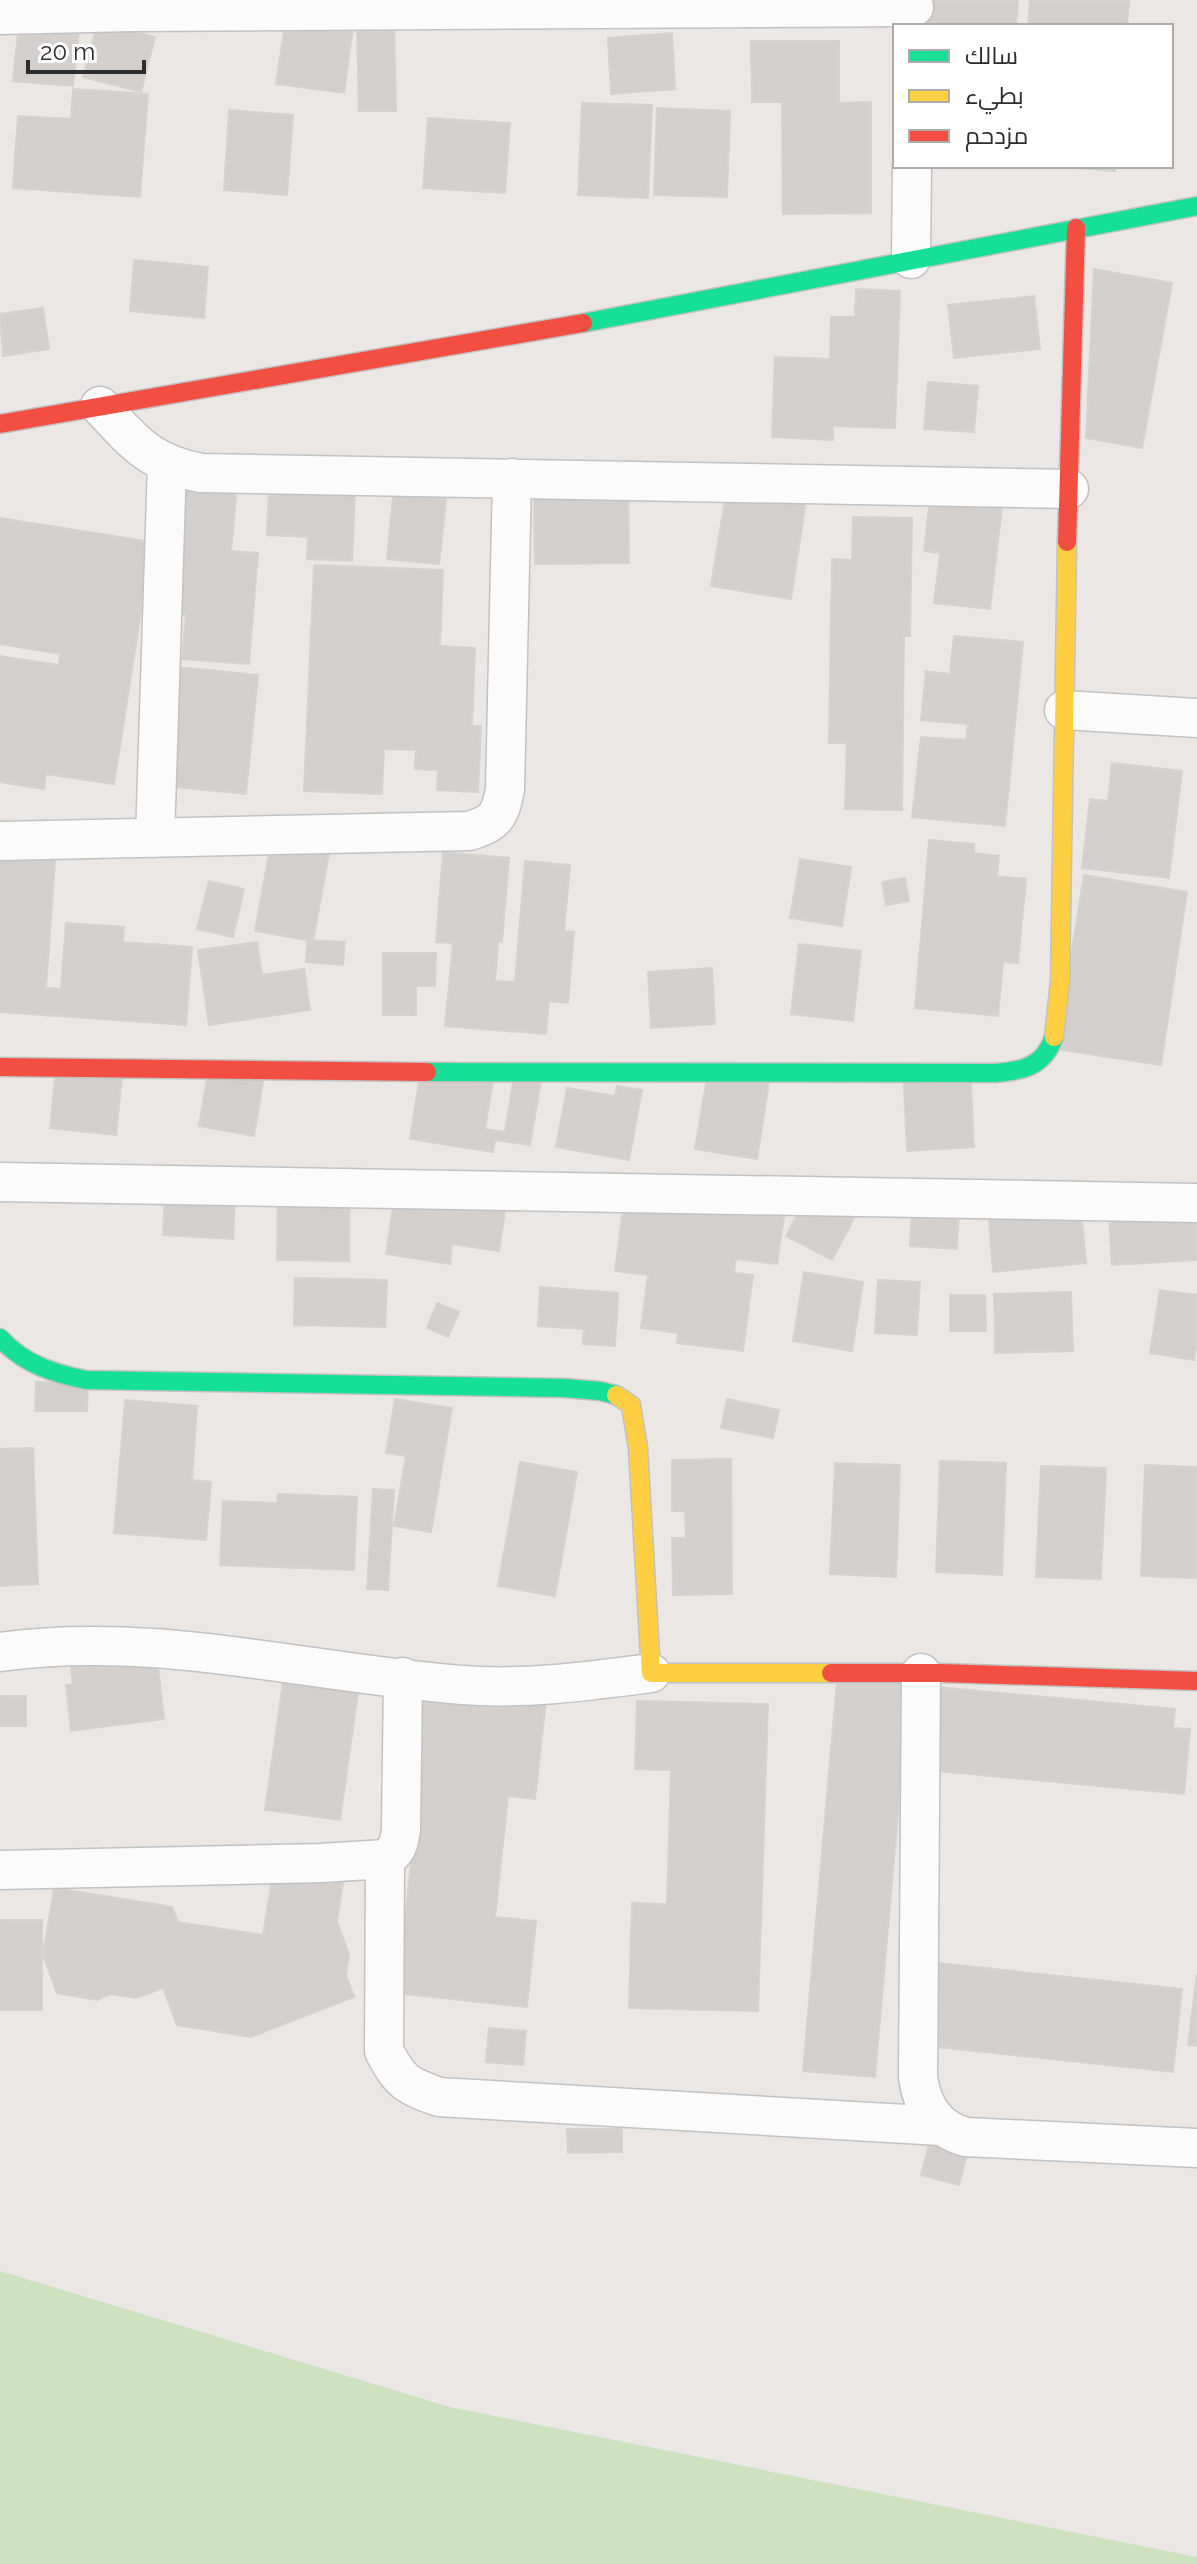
<svg xmlns="http://www.w3.org/2000/svg" width="1197" height="2564" font-family="Raleway,Cairo,sans-serif">
  <style>
    .green { fill: #cee2c0 }
    .building { fill: #d2cfcd; stroke: #d5d3d0; stroke-width: 2 }
    .lines { fill: none; stroke-linecap: round; stroke-linejoin: round }
    .street-casing { stroke: #c3c2c2; stroke-width: 41 }
    .fast-casing { stroke: #c3c2c2; stroke-width: 21 }
    .slow-casing { stroke: #c3c2c2; stroke-width: 21 }
    .jam-casing { stroke: #c3c2c2; stroke-width: 21 }
    .street { stroke: #fcfbfb; stroke-width: 38 }
    .fast { stroke: #16e098; stroke-width: 18 }
    .slow { stroke: #ffcf43; stroke-width: 18 }
    .jam { stroke: #f24e42; stroke-width: 18 }
  </style>
  <rect width="100%" height="100%" fill="#eae7e4"/>
  <path class="green" d="M0 2271 450 2407 1197 2557V2564H0Z"/>
  <path class="building" d="M922 0H1018L1016 26H920Z
    M1030 0H1129L1127 26H1028Z
    M20 14 80 20 73 86 13 81Z
    M286 18 353 27 344 93 276 84Z
    M98 22 155 37 141 92 83 77Z
    M394 24 396 111H359L357 26Z
    M672 33 675 89 611 94 608 38Z
    M751 41H839V103L871 102V213L783 214 782 102H752Z
    M73 89 148 94 140 197 13 188 18 116 71 119Z
    M582 103 652 105 648 198 578 195Z
    M657 108 730 111 727 197 654 195Z
    M229 110 293 115 287 195 224 190Z
    M428 118 510 123 505 193 423 188Z
    M1051 166H1115V171Z
    M134 260 208 267 204 318 130 311Z
    M1094 269 1172 283 1142 448 1086 438Z
    M856 289 900 291 895 428 833 426V440L772 437 775 357 830 359 831 317H855Z
    M1034 296 1040 349 954 358 948 305Z
    M43 308 49 349 3 356 0 314Z
    M928 382 978 386 974 432 924 429Z
    M175 460 239 464 231 551 258 553 249 664 182 659 186 615 164 613Z
    M728 481 807 494 791 599 711 586Z
    M932 481 1004 490 990 609 934 603 940 553 924 551Z
    M269 484 355 488 352 561 307 559 308 537 267 535Z
    M628 484 629 563 535 564 534 487Z
    M394 487 447 492 439 564 387 559Z
    M853 517 912 518 910 636H904L902 810 845 809 847 743H829L832 559 852 560Z
    M0 518 152 542 114 784 46 774 44 789 0 782V656L59 665 60 654 0 644Z
    M314 565 443 570 440 646 475 648 472 726H481L478 792 437 790 438 770 415 769 416 750 384 749 382 794 304 791Z
    M954 636 1023 642 1005 826 912 817 921 737 966 740 968 724 921 720 926 671 950 674Z
    M178 667 258 675 246 794 166 786Z
    M1112 763 1182 771 1169 878 1082 868 1090 799 1108 801Z
    M0 830 57 834 46 988 61 989 66 923 124 927 123 942 192 947 186 1025 0 1012Z
    M272 837 330 848 313 941 255 931Z
    M929 840 974 844V853L999 856 997 876 1026 879 1018 963 1003 962 998 1016 915 1008Z
    M443 852 509 858 502 942H498L495 981 515 982 525 861 570 865 564 931 574 932 568 1003 549 1001 546 1034 445 1026 453 943 436 942Z
    M800 859 851 867 842 926 790 918Z
    M1084 875 1187 892 1161 1065 1056 1049Z
    M905 878 909 901 886 905 882 882Z
    M209 881 244 889 233 937 197 929Z
    M307 940 345 942 343 965 306 962Z
    M257 942 262 975 304 969 310 1010 209 1025 198 950Z
    M799 944 861 951 853 1021 791 1014Z
    M383 953H436L435 986H416V1015H383Z
    M712 968 715 1024 651 1028 648 972Z
    M970 1064 974 1147 907 1151 903 1067Z
    M209 1066 264 1076 254 1136 199 1126Z
    M709 1066 770 1076 757 1159 695 1149Z
    M56 1069 122 1076 116 1135 50 1128Z
    M421 1069 493 1080 485 1129 505 1132 514 1076 541 1080 530 1145 495 1140 493 1152 410 1139Z
    M617 1086 642 1090 629 1160 556 1147 567 1088 615 1096Z
    M396 1188 506 1204 499 1251 452 1244 450 1264 386 1254Z
    M811 1188 857 1213 832 1260 786 1236Z
    M165 1189 235 1192 233 1239 163 1235Z
    M1197 1193V1260L1112 1265 1108 1198Z
    M278 1194 350 1195 349 1261 277 1260Z
    M625 1194 784 1217 777 1264 736 1259 734 1273 753 1275 743 1351 677 1343 678 1333 641 1328 648 1275 615 1271Z
    M912 1210 959 1213 957 1249 910 1246Z
    M1081 1210 1086 1263 993 1272 989 1219Z
    M804 1272 863 1282 852 1351 793 1341Z
    M295 1278 387 1280 385 1327 294 1325Z
    M878 1280 920 1282 917 1335 875 1333Z
    M540 1287 618 1293 615 1346 583 1344 584 1329 538 1326Z
    M1160 1290 1197 1295V1342L1194 1360 1150 1353Z
    M1071 1292 1073 1351 995 1353 994 1294Z
    M950 1295H985L986 1331H950Z
    M437 1303 459 1312 448 1337 427 1328Z
    M36 1382 88 1383 87 1411H35Z
    M395 1399 452 1408 431 1532 394 1526 406 1456 386 1453Z
    M727 1399 779 1410 773 1438 721 1428Z
    M125 1400 197 1406 192 1480 211 1482 206 1540 114 1533Z
    M33 1448 38 1584 0 1586V1449Z
    M731 1459 732 1594 673 1595 672 1538H686L685 1511H672V1460Z
    M940 1461 1006 1463 1002 1575 936 1572Z
    M520 1462 577 1472 555 1596 498 1586Z
    M835 1463 900 1465 896 1577 830 1574Z
    M1145 1465 1197 1467V1578L1141 1576Z
    M1041 1466 1106 1468 1101 1579 1036 1577Z
    M373 1489 394 1490 388 1590 367 1589Z
    M278 1494 357 1497 354 1570 220 1565 223 1501 277 1503Z
    M155 1641 164 1719 71 1731 66 1685 73 1684 69 1651Z
    M285 1668 360 1678 340 1820 265 1810Z
    M838 1669 910 1675 875 2077 803 2071Z
    M925 1686 1175 1709 1173 1728 1190 1729 1184 1794 917 1769Z
    M422 1688 546 1701 535 1799 508 1796 495 1917 536 1921 527 2007 397 1993 413 1845Z
    M0 1696H26V1726H0Z
    M637 1701 768 1704 758 2011 629 2008 632 1903 667 1904 671 1770 635 1769Z
    M276 1855 337 1865 343 1883 337 1921 349 1955 346 1975 354 1997 251 2037 177 2025 163 1988 136 1998 111 1994 97 2000 57 1993 43 1955 54 1888 172 1907 178 1922 263 1935Z
    M0 1920H42V2010H0Z
    M918 1961 1182 1989 1173 2072 909 2044Z
    M1197 1974V2046L1188 2045Z
    M489 2028 526 2031 523 2065 486 2062Z
    M567 2129H622V2152L568 2153Z
    M929 2144 967 2154 959 2185 921 2175Z"/>
  <g class="lines">
    <defs>
      <path id="street" d="M0 15 132 12 914 7
        M911 259 912 166
        M100 406C134 442 149 463 201 473L1069 489
        M1064 710 1197 718
        M155 838 167 464
        M0 841 469 831C495 823 500 817 505 789L512 478
        M0 1182 1197 1203
        M0 1652C154 1630 309 1673 462 1685 524 1690 589 1681 651 1673
        M921 1673 918 2077C922 2107 938 2130 966 2137L1197 2148
        M385 1859 384 2051C401 2083 406 2085 439 2097L941 2126
        M0 1870 321 1863 385 1859C397 1851 399 1844 401 1830L403 1677"/>
      <path id="fast" d="M583 323 1197 206
        M427 1072 994 1073C1022 1071 1044 1067 1054 1037
        M0 1338C24 1364 52 1373 86 1380L564 1388 600 1391 616 1395"/>
      <path id="slow" d="M1054 1037 1060 982 1067 542
        M616 1395 631 1405 638 1448 651 1673H831"/>
      <path id="jam" d="M0 424 583 323
        M1067 542 1076 228
        M0 1067 427 1072
        M831 1673H941L1197 1681"/>
    </defs>
    <use href="#street" class="street-casing"/>
    <use href="#fast" class="fast-casing"/>
    <use href="#slow" class="slow-casing"/>
    <use href="#jam" class="jam-casing"/>
    <use href="#street" class="street"/>
    <use href="#fast" class="fast"/>
    <use href="#slow" class="slow"/>
    <use href="#jam" class="jam"/>
  </g>
  <rect x="893" y="24" width="280" height="144" fill="#ffffff" stroke="#ababab" stroke-width="2"/>
  <rect x="909" y="50" width="40" height="12" fill="#16e098" stroke="#ababab" stroke-width="2"/>
  <text x="965" y="64" font-size="24" fill="#2d2d2d">سالك</text>
  <rect x="909" y="90" width="40" height="12" fill="#ffcf43" stroke="#ababab" stroke-width="2"/>
  <text x="965" y="104" font-size="24" fill="#2d2d2d">بطيء</text>
  <rect x="909" y="130" width="40" height="12" fill="#f24e42" stroke="#ababab" stroke-width="2"/>
  <text x="965" y="144" font-size="24" fill="#2d2d2d">مزدحم</text>
  <path d="M28 60v12h116v-12" fill="none" stroke="#2d2d2d" stroke-width="4"/>
  <text x="40" y="60" font-size="24" fill="#2d2d2d" stroke="#ffffff" stroke-width="6" paint-order="stroke">20 m</text>
</svg>
